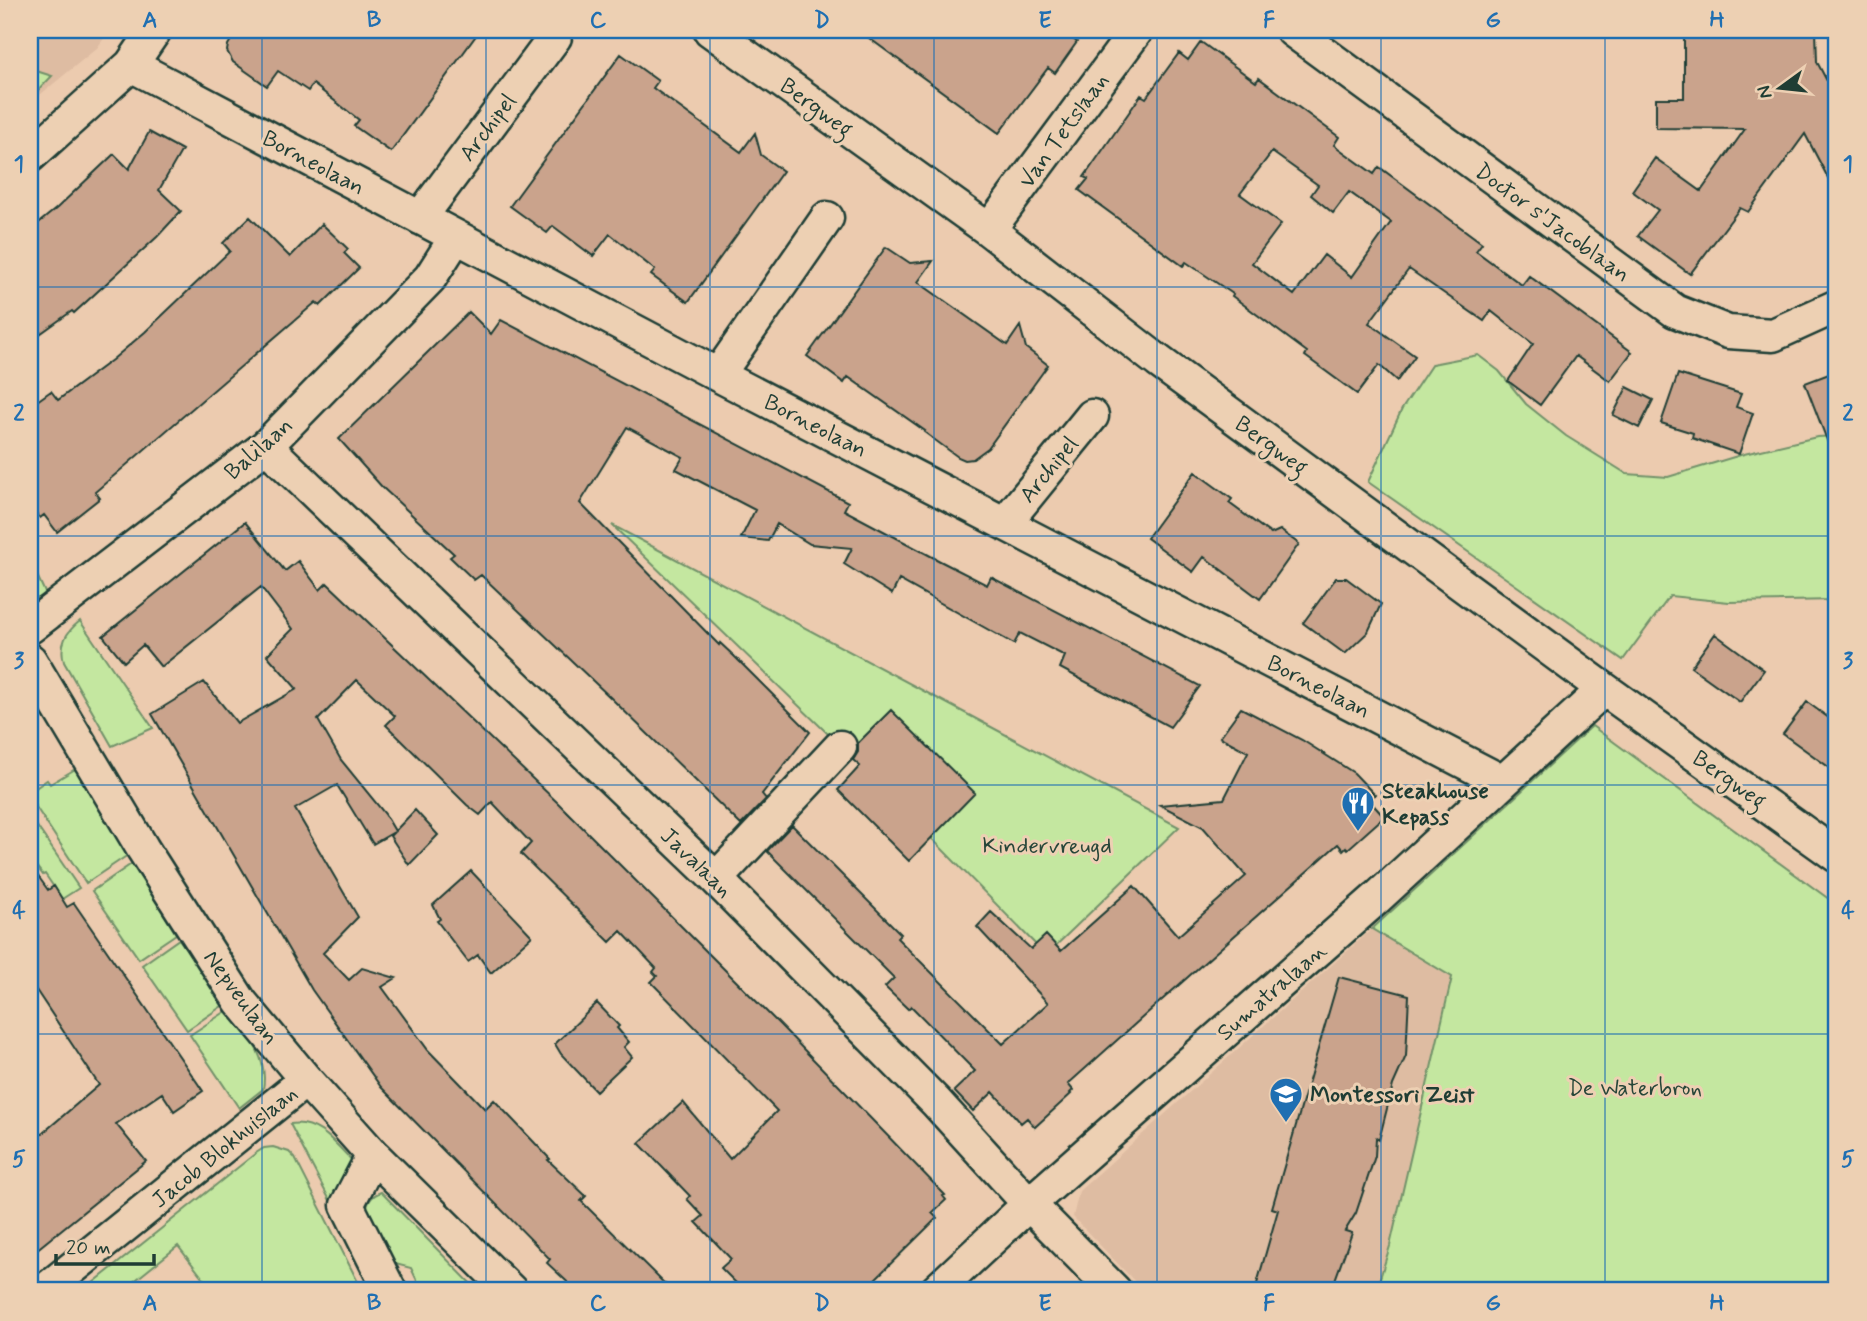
<svg xmlns="http://www.w3.org/2000/svg" width="1867" height="1321" font-family="Mynerve,sans-serif">
  <style>
    .built { fill: #debca2 }
    .green { fill: #c4e7a0; stroke: #72926a; stroke-width: 2 }
    .building { fill: #caa38c; stroke: #1f3d34; stroke-width: 2; fill-rule: evenodd }
    .lines { fill: none; stroke-linecap: round; stroke-linejoin: round }
    .minor-casing { stroke: #1f3d34; stroke-width: 37 }
    .minor { stroke: #edd0b3; stroke-width: 32 }
    .grid { fill: none; stroke: #1f6fb2; stroke-width: 2; stroke-opacity: 0.55 }
    .labels { text-anchor: middle; stroke-width: 6; stroke-linejoin: round; paint-order: stroke }
    .street-label { font-size: 23px; fill: #1f3d34; stroke: #edd0b3 }
    .poi-label { font-size: 23px; font-weight: bold; fill: #1f3d34; stroke: #edd0b3; text-anchor: start }
    .park-label { font-size: 23px; fill: #274639; stroke: #edd0b3 }
    .neatline { fill: none; stroke: #1f6fb2; stroke-width: 2.5 }
    .grid-label { font-size: 23px; text-anchor: middle; font-weight: bold; fill: #1f6fb2 }
  </style>
  <rect width="100%" height="100%" fill="#eccbaf"/>
  <filter id="ink" filterUnits="userSpaceOnUse"><feTurbulence type="fractalNoise" baseFrequency=".0143" numOctaves="2"/><feDisplacementMap in="SourceGraphic" scale="14" xChannelSelector="R" yChannelSelector="G"/><feConvolveMatrix kernelMatrix="1 2 1 2 8 2 1 2 1" color-interpolation-filters="sRGB"/></filter>
  <g filter="url(#ink)">
    <path class="built" d="M30 30H110L97 48 30 103Z
      M1372 929 1452 977 1390 1246 1376 1291H1144L1073 1217 1079 1191Z"/>
    <path class="green" d="M30 69 52 76 30 99Z
      M1478 355 1499 371 1526 404 1566 436 1627 474 1668 477 1744 454 1817 437 1837 436V600L1729 602 1670 596 1623 660 1368 482 1402 409 1432 364Z
      M612 525 1179 827 1046 955 854 759Z
      M30 560 47 597 30 599Z
      M80 621 153 728 112 746 64 662C59 644 66 632 80 621Z
      M1592 726 1837 905V1291H1376L1390 1246 1452 977 1372 929Z
      M77 768 128 855 86 883 30 798V792L47 780 50 784Z
      M30 816 79 888 62 899 45 874 43 875 30 858Z
      M133 863 176 934 139 959 92 891Z
      M179 939 225 1004 187 1030 142 965Z
      M228 1010C247 1034 269 1056 263 1089L239 1108 190 1035Z
      M290 1124C320 1119 338 1147 357 1166L335 1210Z
      M273 1147 289 1152 295 1158 362 1290 213 1291 178 1246 122 1291H83L256 1153 264 1148Z
      M381 1192 478 1291H422L411 1268 384 1261C376 1241 351 1203 381 1192Z"/>
    <path class="building" d="M237 30H480L391 152 354 126 359 120 313 84 308 91 278 71 267 86 233 62 227 51 228 45Z
      M858 30H1060L1077 42 1055 73 1048 68 999 133Z
      M1684 30H1816L1817 62 1837 100V195L1805 134 1748 212 1740 208 1690 274 1638 236 1658 210 1632 191 1655 158 1701 191 1745 129 1656 128V98H1684Z
      M1201 42 1256 82 1259 78 1339 137 1334 145 1374 174 1379 167 1482 243 1476 251 1522 285 1529 276 1632 352 1610 381 1576 356 1540 405 1508 381 1533 344 1491 311 1484 321 1409 269 1369 323 1415 356 1397 381 1379 365 1357 394 1305 356 1307 352 1232 296 1233 294 1186 262 1183 266 1079 190 1088 179 1084 177 1141 95 1146 98 1179 53 1188 60ZM1272 152 1318 185 1311 195 1333 213 1349 192 1391 222 1352 277 1324 255 1294 295 1252 263 1281 224 1240 194Z
      M621 54 658 81 653 88 741 152 755 133 761 155 783 171 688 302 651 275 655 270 610 234 593 256 553 226 547 233 510 206Z
      M149 132 182 150 159 190 181 211 157 237 74 313 72 311 30 341V230L57 208 114 154 129 169Z
      M250 217 290 257 322 224 348 249 344 253 359 268 320 306 316 302 95 492 100 498 57 532 44 515 40 518 30 505V406L51 391 58 400 112 360 145 332 230 251 223 243Z
      M886 247 910 263 933 261 918 282 1007 345 1020 326 1026 348 1048 365 988 448 973 459 965 460 958 457 924 432 925 431 848 377 844 383 807 356Z
      M469 312 491 334 501 320 848 502 844 510 940 561 987 585 991 577 1200 686 1170 727 1060 668 1065 656 1020 633 1014 644 899 580 892 594 844 564 852 548 810 544 777 524 768 541 741 538 755 510 676 469 683 457 627 427 580 503 719 645 720 643 734 656 810 732 762 794 766 799 741 825 612 699 481 575 474 580 450 557 454 554 382 487 339 439Z
      M1837 371V461H1835L1805 383Z
      M1678 374 1741 394 1736 407 1753 413 1739 454 1692 438 1693 433 1661 423Z
      M1627 387 1653 400 1639 428 1613 415Z
      M1195 472 1232 499 1229 503 1271 534 1280 530 1299 544 1260 599 1204 557 1193 572 1147 538Z
      M245 522 285 571 298 561 320 590 327 583 558 803 780 1025 945 1195 943 1196 946 1200 932 1213 937 1218 863 1291H744L721 1268 731 1259 696 1222 703 1216 687 1199 690 1196 639 1143 683 1102 730 1159 777 1111 651 982 657 976 653 972 656 968 621 931 610 942 521 854 531 843 492 802 480 815 467 805 386 725 395 716 357 680 318 720 341 760 385 814 395 831 415 810 438 835 409 865 390 836 394 832 373 844 337 785 295 809 358 917 323 953 349 980 362 968 396 978 382 987 428 1050 485 1109 494 1100 550 1159 548 1160 586 1196 581 1201 672 1291H577L547 1263 550 1259 381 1087 312 990 152 714 204 682 237 723 297 689 267 655 293 629 261 587 161 667 143 645 124 662 103 636Z
      M1336 578H1346L1381 604 1368 632 1345 654 1303 623Z
      M1715 634 1764 670 1740 702 1691 667Z
      M1807 702 1837 724V773L1783 734Z
      M1241 708 1302 740 1354 773 1375 795 1369 800 1384 817 1348 849 1346 847 1343 850 1338 844 1144 1016 1068 1084 1073 1090 1070 1093 1071 1094 1035 1127 1027 1118 1021 1123 993 1092 973 1111 954 1091 975 1071 911 1006 908 1009 885 987 894 978 767 851 792 825 901 934 897 938 1003 1044 1048 1003 977 927 991 912 1031 949 1046 935 1061 951 1134 886 1178 936 1246 876 1203 827 1160 805 1224 799 1248 752 1220 737Z
      M891 710 975 793 909 861 838 790 860 766 853 760 858 752V743Z
      M30 865 48 890 54 886 67 907 74 903 203 1091 174 1111 162 1093 116 1124 146 1161 30 1255V1144L99 1085 30 981Z
      M471 871 532 936 491 973 478 955 468 962 437 921 440 919 433 905Z
      M1339 977 1409 995 1406 1056 1393 1085 1379 1140 1376 1138 1375 1156 1356 1213 1345 1231 1352 1233 1331 1291H1255L1278 1210 1272 1208Z
      M597 1003 619 1026 617 1028 629 1042 624 1047 632 1057 596 1091 561 1054 555 1044Z"/>
    <g class="lines">
      <defs>
        <path id="minor" d="M710 30 989 230 1158 361 1604 689 1837 856
          M1292 30 1675 311 1728 332 1773 335 1837 306
          M131 65 718 375 1503 782
          M30 156 131 65 155 30
          M420 218 555 37
          M989 230 1137 30
          M718 375 827 218
          M266 446 711 874 936 1102 1029 1204 1115 1291
          M1005 523 1092 416
          M30 627 266 446 430 278 456 237
          M30 660 143 849 240 1001 306 1080 373 1155 511 1291
          M716 879 840 747
          M373 1155 347 1205 390 1291
          M44 1291 306 1080
          M936 1291 1029 1204 1378 897 1604 689"/>
      </defs>
      <use href="#minor" class="minor-casing"/>
      <use href="#minor" class="minor"/>
    </g>
  </g>
  <path class="grid" d="M262 30V1291M486 30V1291M710 30V1291M934 30V1291M1157 30V1291M1381 30V1291M1605 30V1291M30 287H1837M30 536H1837M30 785H1837M30 1034H1837"/>
  <defs>
    <symbol id="restaurant-pin" viewBox="-11 -11 22 30"><path d="M0 17L-7.5 6A9.5 9.5 0 1 1 7.5 6Z" fill="#1f6fb2" stroke="#edd0b3"/><path d="M-5-6h1v4h1v-4h1v4h1v-4h1v5L-1.5 .5V6h-2V.5L-5-1ZM5-6V6H3V1.5H1.5Q1.5-4 5-6Z" fill="#fff"/></symbol>
    <symbol id="school-pin" viewBox="-11 -11 22 30"><path d="M0 17L-7.5 6A9.5 9.5 0 1 1 7.5 6Z" fill="#1f6fb2" stroke="#edd0b3"/><path d="M0-5L7-2L0 1L-7-2ZM-4 1L0 2.5L4 1V4Q0 6-4 4Z" fill="#fff"/></symbol>
  </defs>
  <g fill-rule="evenodd">
    <use href="#restaurant-pin" x="1339" y="784" width="38" height="52"/>
    <use href="#school-pin" x="1267" y="1075" width="38" height="52"/>
  </g>
  <g class="labels">
    <g class="street-label">
      <text transform="translate(817 107) rotate(36)" y="8">Bergweg</text>
      <text transform="translate(487 127) rotate(-53)" y="8">Archipel</text>
      <text transform="translate(1063 130) rotate(-54)" y="8">Van Tetslaan</text>
      <text transform="translate(314 162) rotate(28)" y="8">Borneolaan</text>
      <text transform="translate(1553 222) rotate(36)" y="8">Doctor s'Jacoblaan</text>
      <text transform="translate(816 425) rotate(27)" y="8">Borneolaan</text>
      <text transform="translate(1272 445) rotate(36)" y="8">Bergweg</text>
      <text transform="translate(258 448) rotate(-41)" y="8">Balilaan</text>
      <text transform="translate(1048 469) rotate(-51)" y="8">Archipel</text>
      <text transform="translate(1319 686) rotate(27)" y="8">Borneolaan</text>
      <text transform="translate(1730 779) rotate(35)" y="8">Bergweg</text>
      <text transform="translate(697 862) rotate(44)" y="8">Javalaan</text>
      <text transform="translate(1271 991) rotate(-41)" y="8">Sumatralaan</text>
      <text transform="translate(242 997) rotate(54)" y="8">Nepveulaan</text>
      <text transform="translate(224 1146) rotate(-39)" y="8">Jacob Blokhuislaan</text>
    </g>
    <g class="poi-label">
      <text x="1382" y="798">Steakhouse<tspan x="1382" dy="26">Kepass</tspan></text>
      <text x="1310" y="1102">Montessori Zeist</text>
    </g>
    <g class="park-label">
      <text x="1047" y="853">Kindervreugd</text>
      <text x="1635" y="1095">De Waterbron</text>
    </g>
  </g>
  <rect width="1867" height="1321" fill="none" stroke="#edd0b3" stroke-width="77"/>
  <g transform="translate(1780 88) rotate(255)" stroke="#edd0b3" stroke-width="5" paint-order="stroke">
  <path d="M0-5L12 26L0 18L-12 26Z" fill="#1f3d34"/>
  <text y="-10" font-size="19" font-weight="bold" text-anchor="middle" fill="#1f3d34">N</text>
  </g>
  <path d="M56 1254v10h98v-10" fill="none" stroke="#1f3d34" stroke-width="3.5"/>
  <text x="66" y="1254" font-size="21" fill="#1f3d34" stroke="#edd0b3" stroke-width="5" paint-order="stroke">20 m</text>
  <rect x="38" y="38" width="1790" height="1244" class="neatline"/>
  <g class="grid-label">
    <text x="150" y="27">A</text>
    <text x="374" y="27">B</text>
    <text x="598" y="27">C</text>
    <text x="822" y="27">D</text>
    <text x="1045" y="27">E</text>
    <text x="1269" y="27">F</text>
    <text x="1493" y="27">G</text>
    <text x="1717" y="27">H</text>
    <text x="19" y="171">1</text>
    <text x="1848" y="171">1</text>
    <text x="19" y="420">2</text>
    <text x="1848" y="420">2</text>
    <text x="19" y="668">3</text>
    <text x="1848" y="668">3</text>
    <text x="19" y="917">4</text>
    <text x="1848" y="917">4</text>
    <text x="19" y="1166">5</text>
    <text x="1848" y="1166">5</text>
    <text x="150" y="1310">A</text>
    <text x="374" y="1310">B</text>
    <text x="598" y="1310">C</text>
    <text x="822" y="1310">D</text>
    <text x="1045" y="1310">E</text>
    <text x="1269" y="1310">F</text>
    <text x="1493" y="1310">G</text>
    <text x="1717" y="1310">H</text>
  </g>
</svg>
